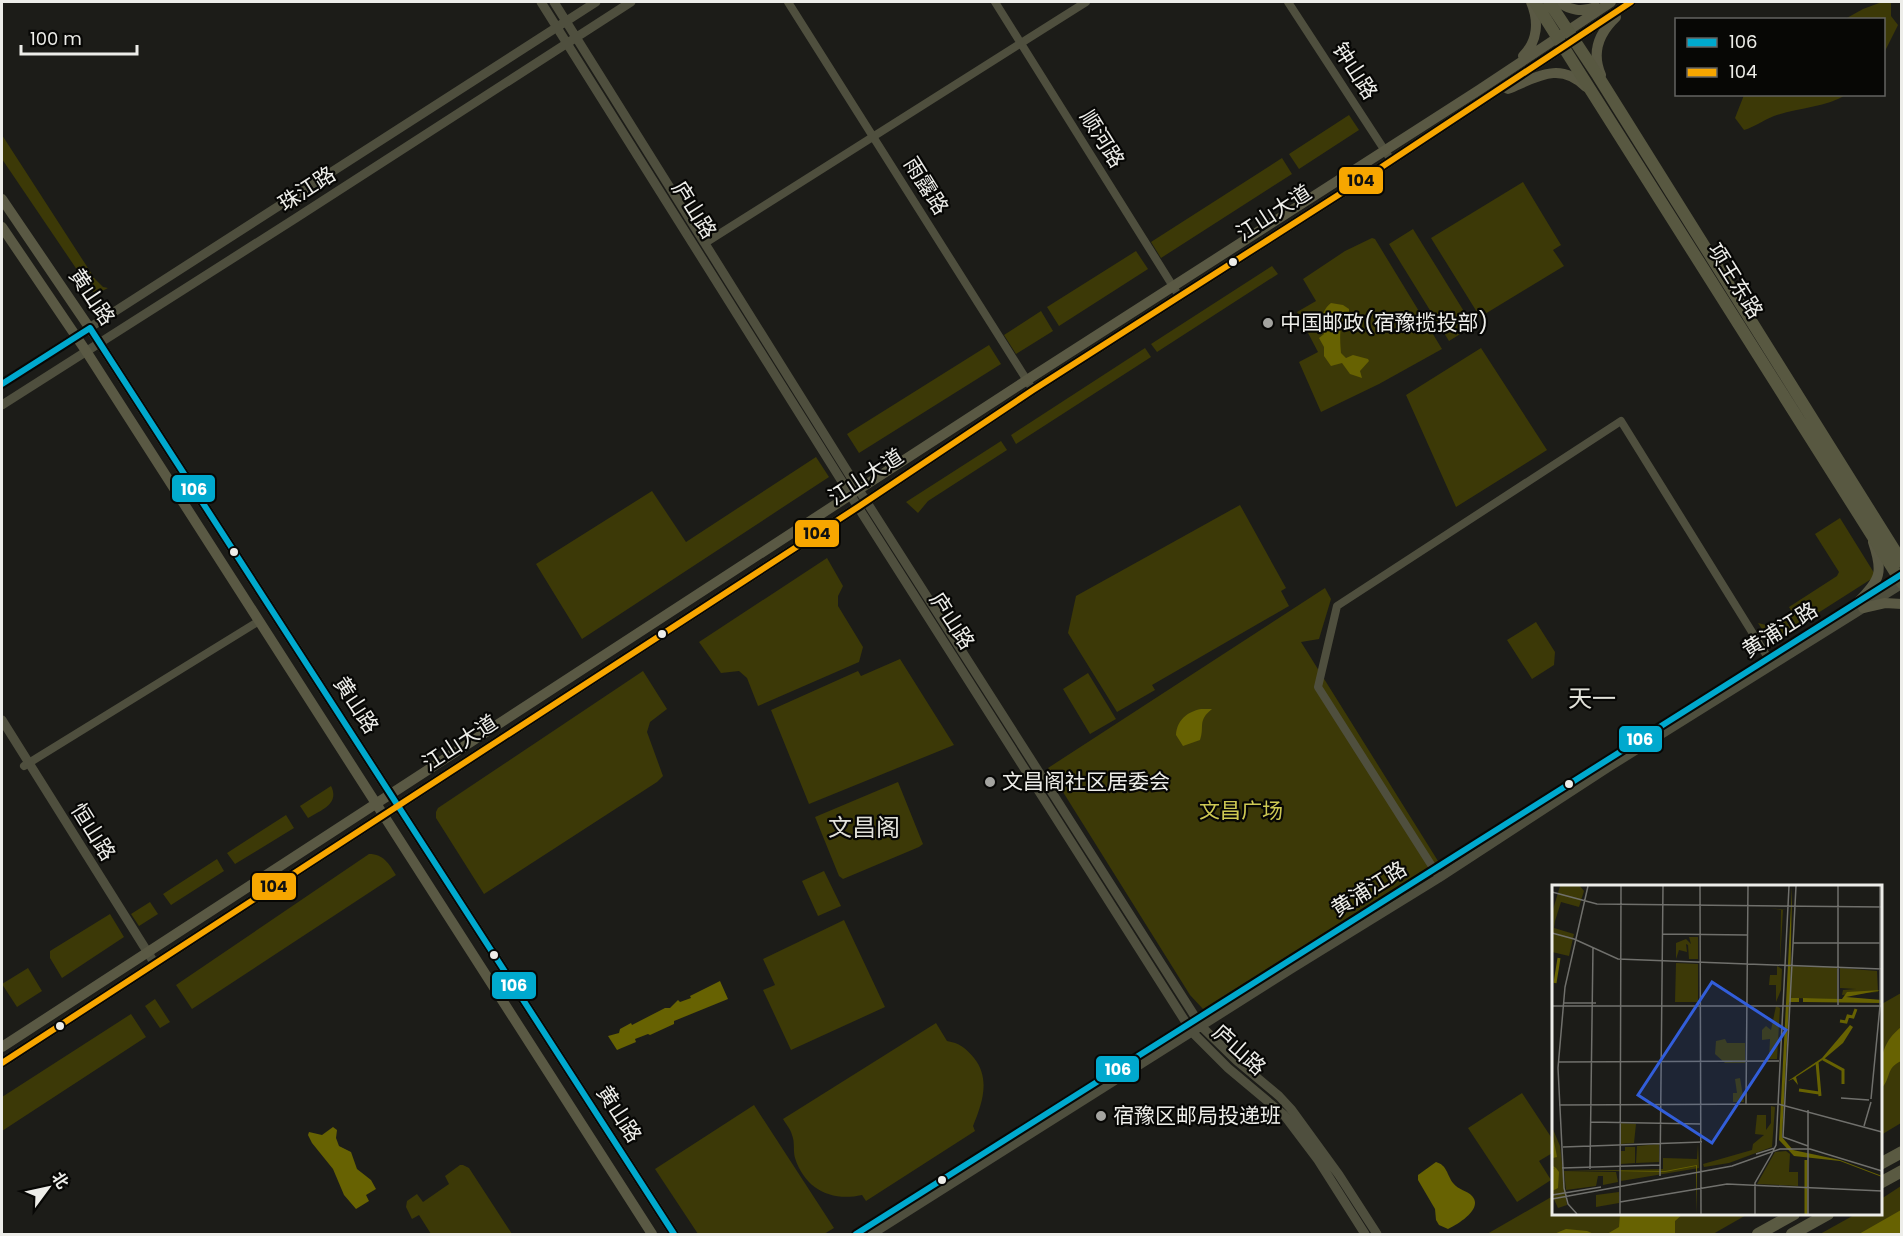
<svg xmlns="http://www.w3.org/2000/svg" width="1903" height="1236" font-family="Poppins,'Noto Sans SC',sans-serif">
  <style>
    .green { fill: #3c3907 }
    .water { fill: #676202 }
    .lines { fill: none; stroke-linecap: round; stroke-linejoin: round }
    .minor { stroke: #4f4f3e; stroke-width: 8 }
    .tertiary { stroke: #4f4f3e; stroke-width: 9 }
    .secondary { stroke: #5a5944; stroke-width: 10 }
    .primary { stroke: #585841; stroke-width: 12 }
    .trunk { stroke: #5a5a42; stroke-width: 12 }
    .bus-1-casing { stroke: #070705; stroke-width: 10 }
    .bus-2-casing { stroke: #070705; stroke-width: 10 }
    .bus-1 { stroke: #00a9ce; stroke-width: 6 }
    .bus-2 { stroke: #f7a600; stroke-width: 6 }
    .bus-dot { fill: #edede9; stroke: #070705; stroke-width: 2 }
    .poi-dot { fill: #a4a4a0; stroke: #070705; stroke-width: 2 }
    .labels { text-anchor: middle; stroke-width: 4.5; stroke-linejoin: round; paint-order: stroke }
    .street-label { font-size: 21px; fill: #edede9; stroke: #070705 }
    .poi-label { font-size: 21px; fill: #edede9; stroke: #070705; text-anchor: start }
    .park-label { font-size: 21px; fill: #cec953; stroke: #070705 }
    .quarter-label { font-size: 24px; fill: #e1e1d9; stroke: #070705 }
    .inset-river { fill: none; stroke: #676202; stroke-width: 3 }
    .inset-road { fill: none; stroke: #70706c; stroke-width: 1.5 }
    .view { fill: #325eda; fill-opacity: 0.15; stroke: #325eda; stroke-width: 3 }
    .inset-edge { fill: none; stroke: #edede9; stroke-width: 3 }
    .line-badge { stroke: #070705; stroke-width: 2 }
    .badge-label { font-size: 16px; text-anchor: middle; font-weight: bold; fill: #fff }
    .pale-badge-label { font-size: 16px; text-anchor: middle; font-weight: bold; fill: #111 }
  </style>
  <rect width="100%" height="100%" fill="#1c1c18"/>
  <path class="green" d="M1882 2 1891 3V16L1898 25 1884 53V20L1845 19 1863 9Z
    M1744 95V94L1846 95C1826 107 1797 108 1774 116 1763 120 1755 127 1744 130L1735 118Z
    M1349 115 1359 130 1299 169 1289 154Z
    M2 135 95 279 103 287 108 288 96 294 90 289 2 159Z
    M1282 158 1292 174 1161 258 1151 242Z
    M1523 182 1561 245 1553 250 1564 266 1480 317 1431 238Z
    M1413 229 1473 326 1449 341 1389 244Z
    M1372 238 1375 239 1442 349 1379 384 1321 412 1299 362 1318 352 1297 312 1316 301 1303 279 1345 251Z
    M1136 251 1148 269 1059 326 1047 307Z
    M1272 266 1278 274 1157 352 1151 344Z
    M1041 311 1053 331 1016 354 1004 335Z
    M989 345 1001 364 859 453 847 434Z
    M1145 348 1151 357 1016 444 1011 435Z
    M1481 348 1547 450 1456 507 1406 395Z
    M1001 441 1007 450 928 501 918 513 906 502Z
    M816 457 829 477 582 639 536 564 652 491 686 542Z
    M1240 505 1286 588 1281 591 1289 606 1152 685 1155 690 1117 712 1068 633 1076 596Z
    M1840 518 1876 576 1771 643 1758 623 1770 626 1792 612 1789 607 1837 576 1839 572 1815 534Z
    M827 558 843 586 838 596V606L863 647 859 662 758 706 747 678 739 671 721 673 699 642Z
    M1325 588 1331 599 1319 639 1301 642 1438 861 1203 1009 1190 995 1048 768Z
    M1536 622 1555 652 1554 665 1532 679 1507 640Z
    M900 659 954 745 809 804 771 710 858 671 861 676Z
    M643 671 667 709 650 722 647 732 663 776 657 782 484 894 436 818V812L438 808Z
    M1088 673 1116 719 1090 734 1063 689Z
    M898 782 923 844 919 847 843 879 839 876 815 817Z
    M331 786C340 804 321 810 308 818L300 806Z
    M286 815 294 828 235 864 227 853Z
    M369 854C384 854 389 864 396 875L192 1009 176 985Z
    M217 859 224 871 171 905 163 894Z
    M824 871 841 906 818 916 802 881Z
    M150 902 158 914 139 926 131 914Z
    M110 914 124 937 62 978 50 958V951Z
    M844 920 885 1007 791 1050 763 990 775 985 763 959Z
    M28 968 42 991 17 1007 2 984Z
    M1901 993V1123L1881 1135 1880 1005Z
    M155 999 170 1022 160 1028 145 1006Z
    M131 1014 146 1037 2 1131V1097Z
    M936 1023 947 1041C959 1043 966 1048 974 1058 991 1079 982 1104 973 1126L975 1131 866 1201 862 1195C831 1202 805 1189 795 1158 793 1151 795 1142 792 1135 791 1130 786 1124 783 1119Z
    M1522 1093 1553 1140 1554 1152 1539 1161 1551 1180 1517 1202 1468 1128Z
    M754 1105 834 1228 824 1234H698L655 1169Z
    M460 1165H463L469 1168 512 1234H431L419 1215 412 1219 406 1207 407 1201 417 1194 423 1202 449 1184 445 1176Z
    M1901 1186V1234H1820L1856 1214H1880L1881 1199Z
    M1553 1196 1554 1214H1748L1713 1234H1487Z"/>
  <path class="water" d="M1331 303 1343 305 1349 309V312C1338 321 1340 341 1341 353L1346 358 1353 355 1368 359 1369 361 1360 371 1362 378 1350 374 1342 363 1331 366 1324 356V347L1319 338 1324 334C1322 321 1320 312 1331 303Z
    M1201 709H1212C1197 721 1205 726 1200 740L1183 746 1176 735C1177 720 1187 712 1201 709Z
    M720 981 728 999 674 1021V1024L650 1035 648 1034 635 1039 636 1042 617 1050 608 1036 619 1033 620 1029 631 1023 632 1025 665 1008H670L678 1000 680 1002 691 998 690 996Z
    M1901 1027V1061C1885 1069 1892 1077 1881 1089 1880 1064 1879 1045 1901 1027Z
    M333 1127 337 1130 336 1138 339 1146 351 1152 357 1169 371 1180 376 1189 366 1195 369 1201 356 1209 344 1195 333 1169 312 1143 308 1135 309 1132 322 1135Z
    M1436 1162C1447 1165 1447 1175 1453 1183 1458 1190 1468 1191 1472 1196 1484 1209 1457 1225 1448 1229L1439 1225 1436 1220 1435 1209 1418 1180V1175Z
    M1901 1210V1234H1859Z
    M1620 1214H1683L1675 1221V1234H1607L1619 1227Z
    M1566 1229 1587 1231 1594 1234H1554Z"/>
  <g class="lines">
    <path class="minor" d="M788 2 1033 390
      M995 2 1179 296
      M1288 2 1391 160
      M705 243 1086 2
      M24 766 259 621
      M1437 874 1318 687 1337 606 1621 421 1770 661"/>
    <path class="tertiary" d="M541 2 858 507 1192 1032 1228 1068 1284 1115 1318 1160 1365 1234
      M554 2 859 490 1201 1026 1236 1060 1279 1096 1291 1109 1339 1175 1377 1234
      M2 384 596 2
      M2 405 296 218 631 2
      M2 720 155 964
      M856 1234 1902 574
      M872 1234 1293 968 1439 878 1609 767 1902 584"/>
    <path class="secondary" d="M1558 2C1571 11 1582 12 1596 7
      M1523 56C1538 41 1539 21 1531 2
      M1601 75C1591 52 1599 33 1616 17
      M1508 89C1537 77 1560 61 1586 87
      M2 199 99 342 674 1234
      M2 227 86 351 652 1234
      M1859 601C1881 579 1883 572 1873 542
      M1863 608 1885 603 1902 604
      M2 1047 1027 380 1479 90 1611 2
      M2 1063 858 507 1033 390 1368 176 1631 2"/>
    <path class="primary" d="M1535 2 1902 583
      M1549 2 1598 76 1902 562"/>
    <path class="trunk" d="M1880 1164 1902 1152
      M1880 1183 1902 1171
      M1758 1234 1794 1214
      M1792 1234 1828 1214"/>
    <defs>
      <path id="bus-1" d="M2 384 90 328 674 1234
        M856 1234 1902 574"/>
      <path id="bus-2" d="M2 1063 858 507 1033 390 1368 176 1631 2"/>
    </defs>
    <use href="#bus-1" class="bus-1-casing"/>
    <use href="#bus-2" class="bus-2-casing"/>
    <use href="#bus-1" class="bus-1"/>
    <use href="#bus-2" class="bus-2"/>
  </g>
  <g class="bus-dot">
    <circle cx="1233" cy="262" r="5"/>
    <circle cx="234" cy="552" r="5"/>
    <circle cx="662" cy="634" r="5"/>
    <circle cx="1569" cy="784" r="5"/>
    <circle cx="494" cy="955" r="5"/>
    <circle cx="60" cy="1026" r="5"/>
    <circle cx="942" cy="1180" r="5"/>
  </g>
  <g class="poi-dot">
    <circle cx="1268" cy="323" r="6"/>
    <circle cx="990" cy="782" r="6"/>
    <circle cx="1101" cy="1116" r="6"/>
  </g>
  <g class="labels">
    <g class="street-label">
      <text transform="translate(1355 71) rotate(57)" y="7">钟山路</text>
      <text transform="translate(1102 139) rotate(58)" y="7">顺河路</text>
      <text transform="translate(926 186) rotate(58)" y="7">雨露路</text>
      <text transform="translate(307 189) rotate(-33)" y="7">珠江路</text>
      <text transform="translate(694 210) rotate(58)" y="7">庐山路</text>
      <text transform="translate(1274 213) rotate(-33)" y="7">江山大道</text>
      <text transform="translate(1735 281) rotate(58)" y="7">项王东路</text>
      <text transform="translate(92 297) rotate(56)" y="7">黄山路</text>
      <text transform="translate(866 477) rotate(-33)" y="7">江山大道</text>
      <text transform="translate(952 621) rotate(57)" y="7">庐山路</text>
      <text transform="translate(1780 630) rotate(-32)" y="7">黄浦江路</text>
      <text transform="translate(356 705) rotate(57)" y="7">黄山路</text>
      <text transform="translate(460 743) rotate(-33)" y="7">江山大道</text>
      <text transform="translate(93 832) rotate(58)" y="7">恒山路</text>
      <text transform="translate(1369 889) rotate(-32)" y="7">黄浦江路</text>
      <text transform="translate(1239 1050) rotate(42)" y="7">庐山路</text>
      <text transform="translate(619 1114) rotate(57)" y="7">黄山路</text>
    </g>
    <g class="poi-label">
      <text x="1280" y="330">中国邮政(宿豫揽投部)</text>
      <text x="1002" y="789">文昌阁社区居委会</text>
      <text x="1113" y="1123">宿豫区邮局投递班</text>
    </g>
    <g class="park-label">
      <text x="1241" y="818">文昌广场</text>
    </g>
    <g class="quarter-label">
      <text x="1592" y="707">天一</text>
      <text x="864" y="836">文昌阁</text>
    </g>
  </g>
  <g transform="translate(1552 885)">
    <rect width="330" height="330" fill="#1c1c18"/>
    <path d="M8 1H28L32 6 27 22 9 17 3 36 2 43 22 49 17 71 0 67V28ZM218 23 234 25H231L228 77 229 25ZM137 52H146V74H137L136 60 134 59 135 67 127 65 124 74V58L134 54 139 59ZM124 78 146 79V117H123ZM225 81 230 84 229 105 224 117V100H217L218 90H225ZM239 81 285 82V114L237 113ZM288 83 325 86 326 107 290 110 291 105 304 104 288 103ZM224 121 228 123 225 174H217L218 154 210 155V145L214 141 219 145ZM173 154 175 158H193V178H173L163 169 164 156ZM188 193 192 217H181V208H185L183 194ZM219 221 223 222 220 262 177 278 152 282 151 279 200 265 201 259 212 250 203 249 205 230H214V245L219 238ZM68 238 84 239 82 258 69 259ZM0 242 8 261 15 320 6 323 0 310ZM107 259V277L84 278 85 261ZM146 259 147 283 69 296 68 285 111 284V273L145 274ZM73 262H83V278L68 279V266H73ZM234 266 238 269 237 287H246V301L205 299 223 267ZM12 286 64 287 66 297 51 300V291H46L44 301 14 305ZM67 307V318L44 322V310Z" fill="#3c3907"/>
    <path d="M240 1 238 113H247V117H237L230 252 241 265 288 275 330 291V292L288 276 242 271 227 255ZM330 105 294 112 330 115V118L251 117V113L290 114 295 107ZM298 140 301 142 291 158 272 174 244 192 246 200 241 194 236 196 270 173ZM0 246 5 272 1 273V281L4 283 7 287 6 303 0 306V284L3 283H0ZM145 280V329L144 281 113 287 12 285 113 286Z" fill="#676202"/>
    <path class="inset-river" d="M3 98 7 73M288 136 294 137 296 131 301 132 304 124M271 174 291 185V199M265 177 268 211M247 205 267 208M254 302V275M254 303V329"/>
    <path class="inset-road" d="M148 1 149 329M244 1 231 252 256 261M0 7 45 19 330 22M0 48 22 54 66 74 330 84M111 49 195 50M241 58H328M12 118H44M286 120V1M0 121H330M328 121V1M7 177 227 176M289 213 317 215M319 214 328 121M194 219 196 1M7 220 226 219 330 247M39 237 149 239M312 241 319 217M11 262 150 257M221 266 224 260 237 1M204 269 223 263M10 283 108 280M38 284 41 62M108 291 111 1M0 310 49 302M0 314 180 281 228 264H258L330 286M68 317 175 299 330 306M25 329 16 319 12 303 6 183 13 102 36 1M68 329 69 1M203 329V298L222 265M256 329V225"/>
    <path class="view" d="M160 97 234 145 160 258 86 210Z"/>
    <rect width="330" height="330" class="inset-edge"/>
  </g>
  <g class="line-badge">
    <rect x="1338" y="166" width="46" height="29" rx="6" fill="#f7a600"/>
    <rect x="171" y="474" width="45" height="29" rx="6" fill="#00a9ce"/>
    <rect x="794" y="519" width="46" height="29" rx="6" fill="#f7a600"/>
    <rect x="1618" y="725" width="45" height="28" rx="6" fill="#00a9ce"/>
    <rect x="251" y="872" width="46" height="29" rx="6" fill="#f7a600"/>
    <rect x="491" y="971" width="46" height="29" rx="6" fill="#00a9ce"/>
    <rect x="1095" y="1055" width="45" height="28" rx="6" fill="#00a9ce"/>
  </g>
  <g class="badge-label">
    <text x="194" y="495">106</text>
    <text x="1640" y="745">106</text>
    <text x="514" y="991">106</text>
    <text x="1118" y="1075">106</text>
  </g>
  <g class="pale-badge-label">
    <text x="1361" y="186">104</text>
    <text x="817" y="539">104</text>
    <text x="274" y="892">104</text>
  </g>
  <rect width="1903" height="1236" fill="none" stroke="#edede9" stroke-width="6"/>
  <rect x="1675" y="18" width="210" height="78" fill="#070705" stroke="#636360" stroke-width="1.5"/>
  <rect x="1687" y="38" width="30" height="9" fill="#00a9ce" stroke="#636360" stroke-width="1.5"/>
  <text x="1729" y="48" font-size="18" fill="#edede9">106</text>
  <rect x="1687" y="68" width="30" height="9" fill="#f7a600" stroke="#636360" stroke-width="1.5"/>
  <text x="1729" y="78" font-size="18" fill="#edede9">104</text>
  <g transform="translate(48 1188) rotate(57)" stroke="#070705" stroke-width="4.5" paint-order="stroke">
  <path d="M0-4.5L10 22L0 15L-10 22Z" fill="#edede9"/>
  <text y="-9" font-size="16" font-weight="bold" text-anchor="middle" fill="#edede9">北</text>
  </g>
  <path d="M21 45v9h116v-9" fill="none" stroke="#edede9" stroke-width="3"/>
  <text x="30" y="45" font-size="18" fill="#edede9" stroke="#070705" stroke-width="4.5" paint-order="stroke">100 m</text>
</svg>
